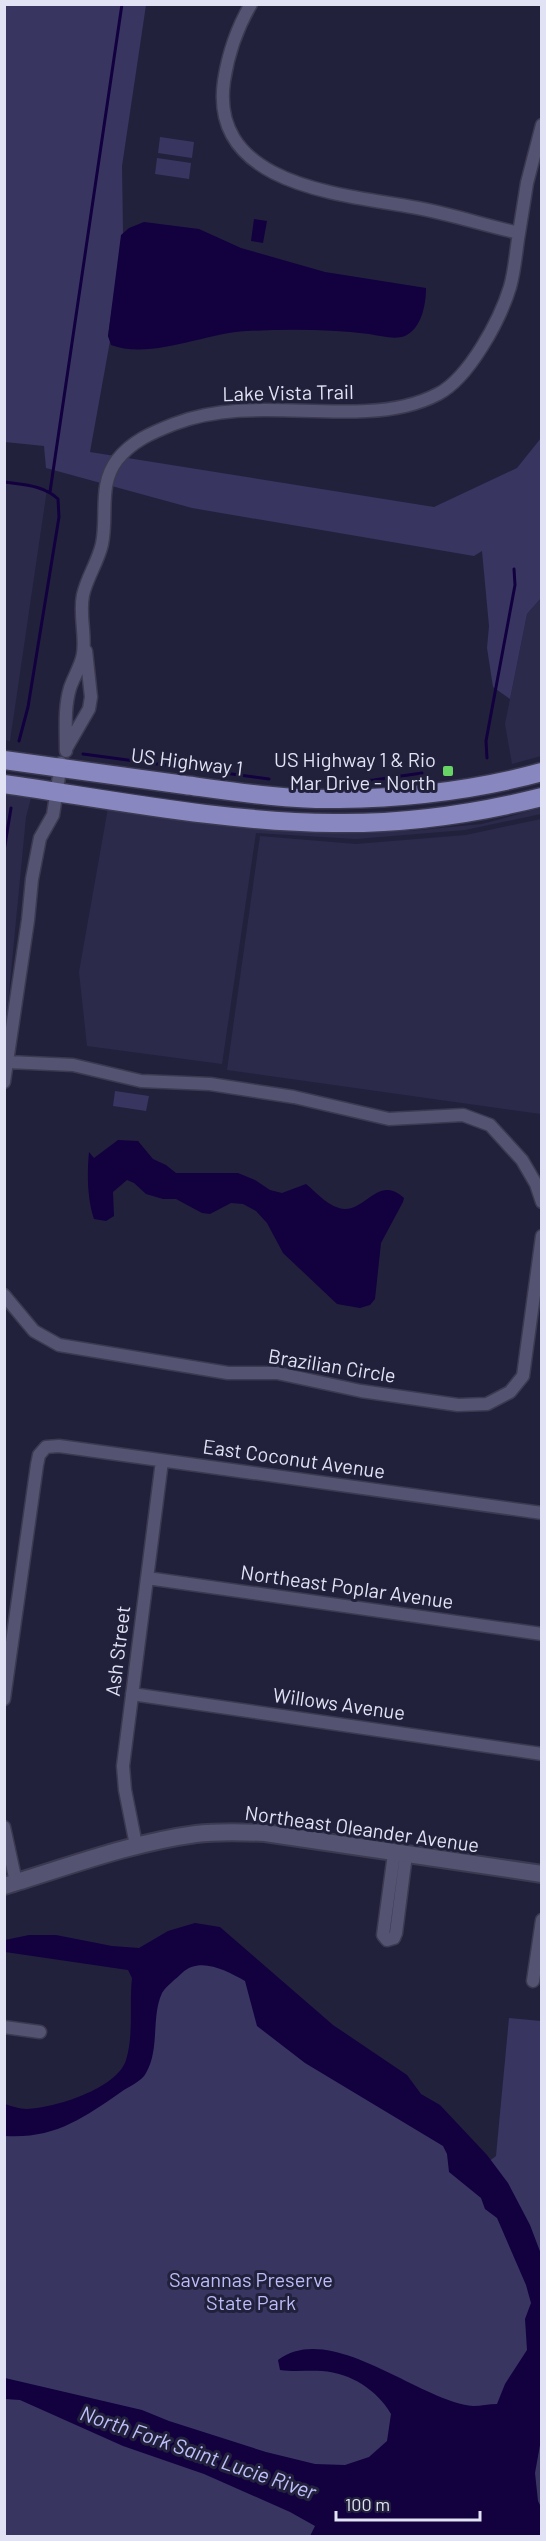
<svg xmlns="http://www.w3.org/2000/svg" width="546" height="2541" font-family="Barlow,sans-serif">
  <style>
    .built { fill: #2b2a4b }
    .green { fill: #383561 }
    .water { fill: #12003f }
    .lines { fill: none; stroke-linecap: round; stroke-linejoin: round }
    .stream { stroke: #12003f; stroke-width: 3 }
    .street-casing { stroke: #3b3a50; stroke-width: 15 }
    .secondary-casing { stroke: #3b3a50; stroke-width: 20 }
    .primary-casing { stroke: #3b3a50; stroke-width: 21 }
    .street { stroke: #545472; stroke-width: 12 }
    .secondary { stroke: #545472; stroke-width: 16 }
    .primary { stroke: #8887c0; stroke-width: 18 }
    .poi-dot { fill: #68d465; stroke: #22213c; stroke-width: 2 }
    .labels { text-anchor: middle; stroke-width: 6; stroke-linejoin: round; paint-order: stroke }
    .street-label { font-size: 20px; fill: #e1e2f4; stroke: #22213c }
    .poi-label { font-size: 20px; fill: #e1e2f4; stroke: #22213c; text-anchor: end }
    .park-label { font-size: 20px; fill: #bcbcf9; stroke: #22213c }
    .water-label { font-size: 21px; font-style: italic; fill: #c0c0fc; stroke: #22213c }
  </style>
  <rect width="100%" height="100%" fill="#22213c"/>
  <path class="built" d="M5 482 47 489 10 741 4 740Z
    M541 598V756L512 764 505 724 527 614Z
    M5 794 31 798 26 817 5 1034Z
    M108 808 296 827 410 831 482 824 541 808V814L465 830 356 839 256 833 222 1064 87 1046 79 972Z
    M541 819V1114L227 1070 260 836 356 844 466 835Z"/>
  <path class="green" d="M4 5H146L122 166 123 233 108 336 110 341 90 452 434 507 517 468 541 438V598L527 614 510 699 493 687 487 648 489 626 482 551 474 556 192 508 46 468 44 446 5 442Z
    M160 137 194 142 192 158 158 153Z
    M157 158 191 163 189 179 155 174Z
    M115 1091 149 1096 146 1111 113 1106Z
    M211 1948 475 2172 496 2156 509 2018 541 2021V2536H5L4 2133 114 2088 137 2058 155 1978Z"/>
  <path class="water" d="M254 219 267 221 263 243 251 241Z
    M144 222 199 229 241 248 325 272 426 288C426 304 422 328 405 336 395 340 381 336 369 334 329 329 287 329 246 331 206 333 150 360 111 345L108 336 121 235 129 228Z
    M118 1140 138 1141 153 1159 166 1165 176 1173H238L255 1180 270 1190 282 1193 306 1184C317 1193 329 1208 345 1209 367 1209 379 1175 404 1198L403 1202 381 1243 375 1299 370 1305 360 1308 337 1304 283 1253 267 1223 256 1211 243 1204 231 1203 210 1214 202 1213 176 1199H163L146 1194 134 1183 127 1180 113 1192 114 1216 106 1221 94 1219C87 1198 87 1173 89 1152L94 1158Z
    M195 1923 220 1927 333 2025 407 2075 421 2094 440 2105 487 2155 508 2183 530 2225 541 2254 542 2434 535 2473 538 2501 541 2507V2536H310L315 2526 290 2512 204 2474 123 2446 20 2400 5 2399V2378L142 2410 169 2421 266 2452 315 2464 345 2465 369 2457 387 2441 391 2414C377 2390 351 2373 322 2371 308 2370 295 2372 280 2370L278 2360C331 2320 419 2401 473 2406 481 2406 489 2404 497 2404L505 2384 527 2350 525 2319 531 2303 526 2285 497 2218 485 2209 481 2198 449 2172 447 2154 443 2146 305 2063 257 2026 245 1981C227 1971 200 1956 182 1973 176 1979 166 1986 162 1993 151 2017 160 2049 146 2073 142 2081 128 2087 121 2092 82 2119 54 2139 5 2136V2104C11 2106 20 2109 27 2109 54 2108 117 2089 126 2060 134 2034 129 2005 132 1978L128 1970 5 1952V1940L29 1935H56L112 1946 139 1948 168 1931Z"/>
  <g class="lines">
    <path class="stream" d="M4 482C24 485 43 485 58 499L59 517 28 707 19 741
      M50 492 122 4
      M83 754 269 779
      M487 758 486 741 515 585 514 569
      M326 781 374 780 422 773
      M4 851 11 808"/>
    <defs>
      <path id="street" d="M251 4C237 28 228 55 224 81 209 185 340 194 412 207 448 213 483 225 519 233L527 183 542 125
        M67 747 89 709 91 697 86 651
        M66 751C66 730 64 708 70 688 74 676 81 666 83 654 86 634 79 615 83 595 87 577 98 562 102 544 108 515 98 485 117 460 132 441 151 433 174 424 237 400 302 415 367 411 391 410 417 405 438 394 469 378 500 320 510 287 515 270 516 250 519 233
        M8 1062 73 1065 141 1081 210 1084 294 1097 389 1119 463 1115 490 1125 522 1160 536 1184 542 1202
        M4 1082 28 920 32 879 40 838 53 815 61 763
        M4 1295 34 1331 59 1345 228 1373H277L361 1391 458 1405 487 1404 510 1392 523 1376 542 1236
        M147 1578 542 1634
        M132 1694 542 1754
        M4 1699 37 1465 39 1455 46 1447 59 1446 542 1513
        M4 1827 16 1882
        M136 1845 125 1790 123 1766 162 1461
        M394 1854 383 1935 387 1940 394 1938 396 1933 406 1855
        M533 1981 542 1920
        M4 2027 40 2032"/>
      <path id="secondary" d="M4 1886C67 1867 130 1843 196 1834 219 1831 242 1832 265 1833L542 1874"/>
      <path id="primary" d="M4 760C65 769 125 777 185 785 236 792 287 800 339 799 407 798 476 790 542 772
        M4 784C114 800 224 822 334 823 404 824 474 814 542 797"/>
    </defs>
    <use href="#street" class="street-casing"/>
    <use href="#secondary" class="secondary-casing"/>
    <use href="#primary" class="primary-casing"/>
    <use href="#street" class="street"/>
    <use href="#secondary" class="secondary"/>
    <use href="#primary" class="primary"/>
  </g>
  <rect class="poi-dot" x="442" y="765" width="12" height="12" rx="3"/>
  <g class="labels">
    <g class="street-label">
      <text transform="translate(288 393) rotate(-1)" y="7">Lake Vista Trail</text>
      <text transform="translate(187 762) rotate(7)" y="7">US Highway 1</text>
      <text transform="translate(332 1366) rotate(9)" y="7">Brazilian Circle</text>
      <text transform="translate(294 1459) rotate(8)" y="7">East Coconut Avenue</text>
      <text transform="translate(347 1587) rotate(8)" y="7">Northeast Poplar Avenue</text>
      <text transform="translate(118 1651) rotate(-83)" y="7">Ash Street</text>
      <text transform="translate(339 1704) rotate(8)" y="7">Willows Avenue</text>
      <text transform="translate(362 1829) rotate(8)" y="7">Northeast Oleander Avenue</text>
    </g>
    <g class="poi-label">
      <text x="436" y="767">US Highway 1 &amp; Rio<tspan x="436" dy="23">Mar Drive - North</tspan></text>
    </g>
    <g class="park-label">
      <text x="251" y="2287">Savannas Preserve<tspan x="251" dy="23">State Park</tspan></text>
    </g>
    <g class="water-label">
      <text transform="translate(198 2453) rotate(19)" y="7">North Fork Saint Lucie River</text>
    </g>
  </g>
  <rect width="546" height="2541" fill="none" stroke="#e1e2f4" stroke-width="12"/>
  <path d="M336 2511v9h144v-9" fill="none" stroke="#e1e2f4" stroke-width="3"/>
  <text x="345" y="2511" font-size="18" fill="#e1e2f4" stroke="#22213c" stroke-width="4.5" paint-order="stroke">100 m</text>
</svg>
